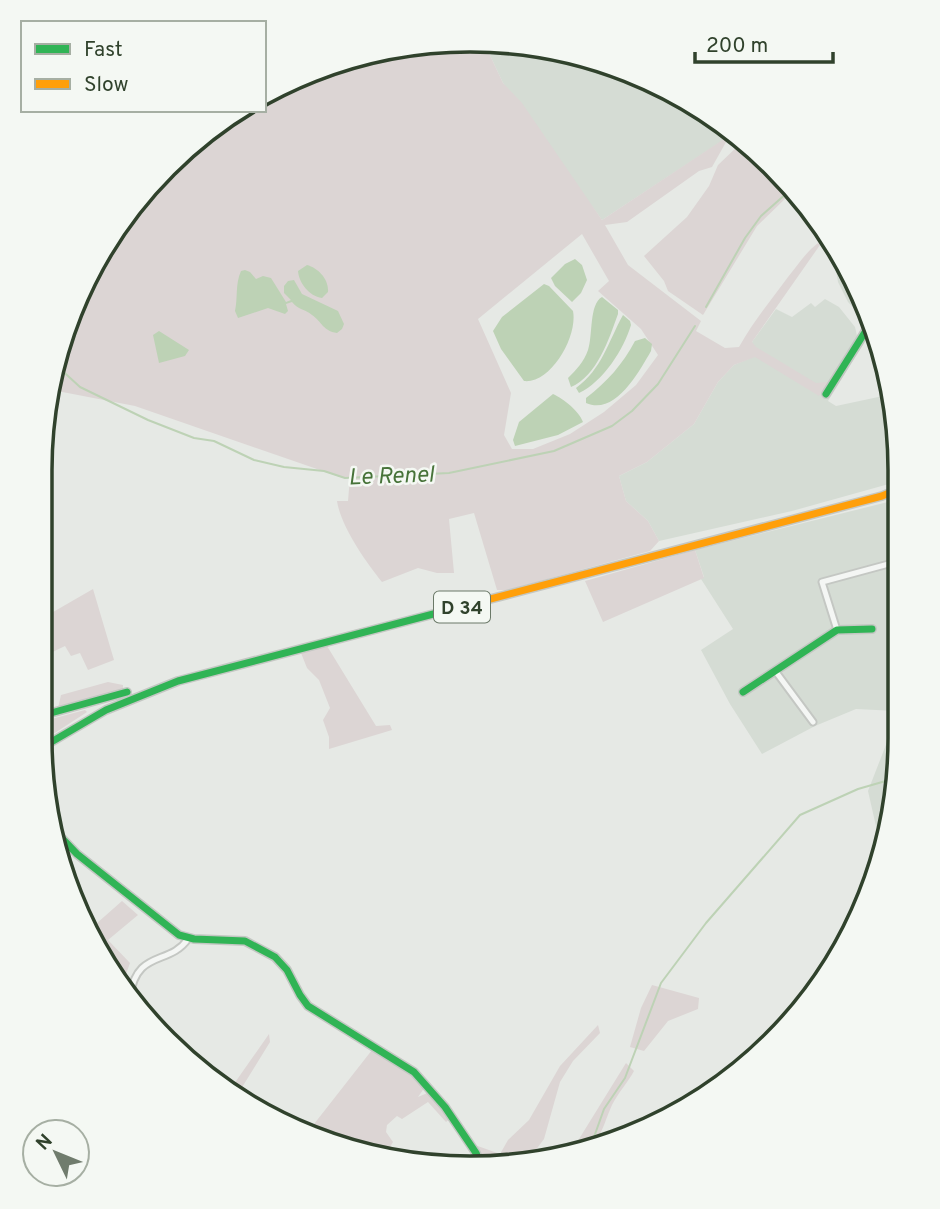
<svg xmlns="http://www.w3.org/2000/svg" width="940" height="1209" font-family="Overpass,sans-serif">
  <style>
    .built { fill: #d5dcd4 }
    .green { fill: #dcd5d4; fill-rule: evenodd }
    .water { fill: #bdd2b5 }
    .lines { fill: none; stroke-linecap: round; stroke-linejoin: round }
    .stream { stroke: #bdd2b5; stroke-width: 2 }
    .street-casing { stroke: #c4c7c3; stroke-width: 9 }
    .fast-casing { stroke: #c4c7c3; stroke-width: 10 }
    .slow-casing { stroke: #c4c7c3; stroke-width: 10 }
    .street { stroke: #f4f6f4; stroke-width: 5 }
    .fast { stroke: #30b455; stroke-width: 7 }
    .slow { stroke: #ff9f0a; stroke-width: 7 }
    .labels { text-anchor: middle; stroke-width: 5; stroke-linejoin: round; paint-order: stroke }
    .shield { fill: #f4f8f3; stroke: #6b7968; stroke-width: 2 }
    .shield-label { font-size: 19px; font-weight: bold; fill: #30422c }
    .water-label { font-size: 23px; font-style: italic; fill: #477339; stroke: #f4f8f3 }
    .rim { fill: none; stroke: #30422c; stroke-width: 3.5 }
  </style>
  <rect width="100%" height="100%" fill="#e6e9e5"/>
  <path class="built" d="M487 49H554L709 113 731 135 602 220 503 83Z
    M829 234 874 327 828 401 836 406 883 396 880 379 888 378 896 414V482L792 511 659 541 648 521 626 501 619 476 647 462 694 424 718 382 734 365 755 356 752 342 776 309 792 317 811 303 815 307 825 299 839 307 855 327 857 336 868 315 861 316 848 302 838 282 835 265 820 245Z
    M896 500V711L856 709 815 726 762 754 730 704 701 650 733 629 701 579 704 577 695 550Z
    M896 719V795L885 843 880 844 868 791Z"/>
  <path class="green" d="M387 48 487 49 503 83 522 103 602 220 730 135 712 167 699 171 627 222 605 225 628 265 701 321 696 331 725 348 739 347C753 322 771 300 788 277 797 266 806 252 818 243L820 245 752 342 756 347 816 383 828 382 819 396 755 357 734 365 718 382 694 424 647 462 619 476 626 501 648 521 659 541 650 551 507 590H497L474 513 449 519 454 573H437L418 568 382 582C366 562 341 527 337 501H348L350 477 343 478 135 406 52 390 63 332 129 208 232 112 237 110H264V99ZM582 234 609 281 598 291 641 329 658 355 636 385 604 412 570 434 533 449H512L504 435 511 393 478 319Z
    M740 144 790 194 757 226 703 315 668 291 664 281 644 256 687 217 709 186 718 165Z
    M695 550 704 578 603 622 585 581Z
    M93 589 114 660 88 670 80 653 71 656 65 646 40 658 41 619Z
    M327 646 376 726 390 725 392 730 329 749V737L323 720 330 708 319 680 307 668 301 653Z
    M108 682 123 685V691L58 708 61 695Z
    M85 710 87 712 41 742 40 722Z
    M122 901 138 915 108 940 130 963 122 985 98 954 88 931Z
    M652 985 699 998 698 1009 668 1021 644 1051 630 1047 641 1008Z
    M598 1025 600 1033 573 1061 560 1082 544 1139 529 1159 488 1166 475 1145 500 1154 508 1140 529 1120 560 1066Z
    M269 1034 270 1042 236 1097 229 1091Z
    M372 1050 408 1070 425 1087 418 1097 432 1091 452 1117 446 1122 428 1102 402 1119 397 1116 387 1125 386 1132 393 1142 384 1157 359 1154 307 1133Z
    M626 1063 634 1071C628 1082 618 1093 612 1105 601 1129 602 1147 571 1152Z"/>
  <path class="water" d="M575 259 582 265 587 280 581 293 572 302 555 286 551 278 565 264Z
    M307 265C318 268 329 279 328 292L322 298C309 296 299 283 298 271Z
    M245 270 250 272 256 279 263 276 271 278 286 302 291 300 284 293V286L288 281 294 280 302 294 338 311 344 324 342 329 337 333C323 331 322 322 312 315 305 309 298 310 292 302L286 304 288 311 285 314 268 308 238 318 235 311C238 298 235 284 241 271Z
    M544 284 549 286 573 311C578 336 551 384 524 381L501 349 493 331 502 317Z
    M602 297 618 310V314C609 339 597 376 571 387L568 378C576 370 584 362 588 350 593 335 589 304 602 297Z
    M623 315 630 321 631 325C624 349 603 382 579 393L576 388C602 369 608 342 623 315Z
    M159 331 189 350 185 356 159 363 153 335Z
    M645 338 652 344 651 351C639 372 615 416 586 403V398C608 381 622 365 635 341Z
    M553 394C564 399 579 411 583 422L558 435 515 446 513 440 519 422Z"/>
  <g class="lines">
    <path class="stream" d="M706 307 745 238 761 216 788 192
      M56 365 80 387 148 420 194 438 214 441 254 460 284 467 324 471 345 478 449 473 554 451 612 426 632 411 658 384 695 326
      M579 1151 594 1137 604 1109 625 1078 661 983 706 923 800 815 858 789 896 778"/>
    <defs>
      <path id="street" d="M837 630 822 582 896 562
        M776 672 813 722
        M130 996C137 949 169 966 188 939"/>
      <path id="fast" d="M826 394 872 321
        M743 692 837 630 872 629
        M40 716 127 692
        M41 748 106 710 178 681 479 602
        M52 828 77 854 179 935 194 939 245 941 275 957 287 970 300 995 308 1006 414 1072 445 1107 476 1153 482 1167"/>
      <path id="slow" d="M479 602 882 496 896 490"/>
    </defs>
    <use href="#street" class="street-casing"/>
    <use href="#fast" class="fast-casing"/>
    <use href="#slow" class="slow-casing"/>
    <use href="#street" class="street"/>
    <use href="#fast" class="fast"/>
    <use href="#slow" class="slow"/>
  </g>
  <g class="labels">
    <rect class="shield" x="434" y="591.5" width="56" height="31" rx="5"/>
    <g class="shield-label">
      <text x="462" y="614">D 34</text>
    </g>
    <g class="water-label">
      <text transform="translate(391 475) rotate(-2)" y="8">Le Renel</text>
    </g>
  </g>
  <path d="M0 0H940V1209H0ZM470 52H470A418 418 0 0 1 888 470V738A418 418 0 0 1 470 1156H470A418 418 0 0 1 52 738V470A418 418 0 0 1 470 52Z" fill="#f4f8f3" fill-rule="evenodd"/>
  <path class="rim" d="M470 52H470A418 418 0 0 1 888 470V738A418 418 0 0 1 470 1156H470A418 418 0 0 1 52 738V470A418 418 0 0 1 470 52Z"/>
  <rect x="21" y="21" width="245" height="91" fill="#f4f8f3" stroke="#a6afa3" stroke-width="2"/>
  <rect x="35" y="44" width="35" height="10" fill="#30b455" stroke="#a6afa3" stroke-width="2"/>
  <text x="84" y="56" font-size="21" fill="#30422c">Fast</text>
  <rect x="35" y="79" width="35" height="10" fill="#ff9f0a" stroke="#a6afa3" stroke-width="2"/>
  <text x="84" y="91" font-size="21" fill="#30422c">Slow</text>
  <g transform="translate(56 1153) rotate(313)"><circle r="33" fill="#f4f8f3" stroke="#a6afa3" stroke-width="2"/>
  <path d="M0-5L12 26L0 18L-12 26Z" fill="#707c6d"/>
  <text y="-10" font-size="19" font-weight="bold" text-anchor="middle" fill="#30422c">N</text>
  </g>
  <path d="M695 52v10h138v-10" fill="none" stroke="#30422c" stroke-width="3.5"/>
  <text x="706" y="52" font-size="21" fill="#30422c" stroke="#f4f8f3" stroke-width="5" paint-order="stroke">200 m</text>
</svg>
